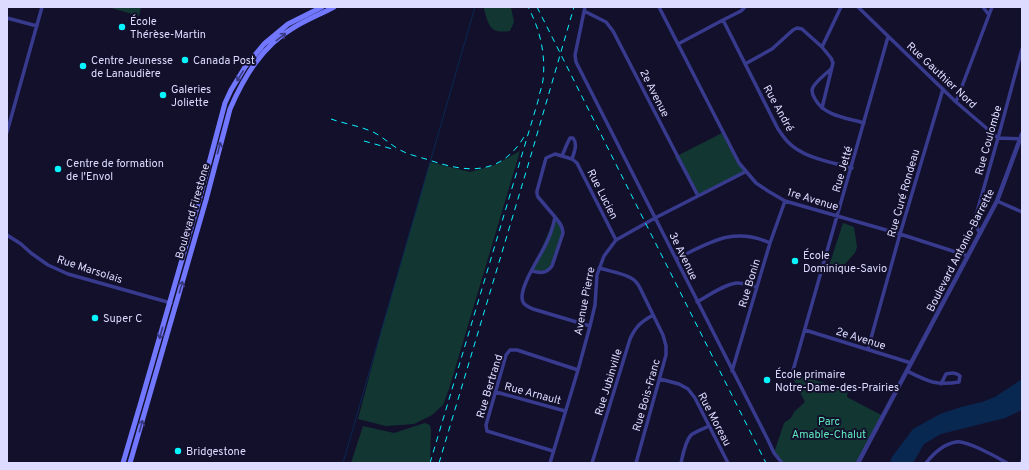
<svg xmlns="http://www.w3.org/2000/svg" width="1029" height="470" font-family="Overpass,sans-serif">
  <style>
    .green { fill: #123733 }
    .water { fill: #092851 }
    .lines { fill: none; stroke-linecap: round; stroke-linejoin: round }
    .stream { stroke: #092851; stroke-width: 1 }
    .minor { stroke: #383a8e; stroke-width: 3.5 }
    .tertiary { stroke: #383a8e; stroke-width: 4.5 }
    .secondary { stroke: #7277ff; stroke-width: 5 }
    .rail { stroke: #07f5ff; stroke-width: 1; stroke-dasharray: 6 5; stroke-linecap: butt }
    .oneway { stroke: #393980 }
    .poi-dot { fill: #07f5ff; stroke: #13102c; stroke-width: 1.5 }
    .labels { text-anchor: middle; stroke-width: 4; stroke-linejoin: round; paint-order: stroke }
    .poi-label { font-size: 11px; fill: #dddbff; stroke: #13102c; text-anchor: start }
    .street-label { font-size: 11px; fill: #dddbff; stroke: #13102c }
    .park-label { font-size: 11px; fill: #5ee8bd; stroke: #13102c }
  </style>
  <rect width="100%" height="100%" fill="#13102c"/>
  <path class="green" d="M108 7H141L139 16Z
    M484 7H511L514 22 510 31C490 34 489 26 484 9Z
    M724 132 745 172 698 196 675 157Z
    M520 151 449 389 443 405 432 415 414 424 386 426 358 419 381 332 430 162 470 172 495 165Z
    M555 217 563 229 552 266 546 272 532 271Z
    M843 223 854 227 857 247 855 253 843 266 837 268 829 266Z
    M794 374 848 390 847 397 883 416 857 463H782L774 453 784 423 791 418 794 412 805 402 793 378Z
    M425 423 430 425 431 431 430 463H351L363 426 394 433Z"/>
  <path class="water" d="M1022 379V410L1005 418 941 434 924 444 913 463H890L892 457 913 429 940 414 961 407 982 402 995 397Z"/>
  <g class="lines">
    <path class="stream" d="M343 463 475 7"/>
    <path class="minor" d="M585 7 575 55 576 62 768 440 774 453 782 463
      M659 7 739 163 756 183 768 191 785 201 900 234 968 256
      M858 7 956 102 998 138 1021 139
      M983 7 989 15 992 7
      M584 11 606 22 613 31 698 196
      M7 18 37 26
      M723 20 778 129C781 133 784 138 788 142 803 158 831 162 852 168
      M678 44 723 20 741 11 745 7
      M822 47 841 7
      M745 64 772 49 793 30 797 28 802 29 822 47 831 58 833 63 822 108
      M831 69C826 74 813 83 812 90 812 93 813 96 815 99 824 116 847 118 864 123
      M956 102 989 15
      M7 132 42 7
      M562 156 555 154 546 158 537 191V194L538 197 555 217C553 227 550 236 546 244 540 257 517 290 523 302 525 306 529 307 533 309L590 326
      M572 159 562 156 567 144 570 138H573C578 144 574 153 572 159L577 163 580 169 616 240
      M997 201 1022 212
      M980 234 975 223V219L998 138 1022 49
      M7 235 21 244 31 253 48 265 68 274 171 303
      M676 259C709 243 733 226 770 243
      M599 268C609 271 623 273 631 278 635 280 638 284 640 288L663 335 666 346V355L636 463
      M532 271C540 273 546 274 552 266L563 233C563 226 559 222 555 217
      M697 302C708 296 726 283 738 283 744 283 751 286 757 287
      M805 330 911 363
      M868 349 900 234 943 89
      M732 371 770 243 785 201
      M907 371C927 381 936 386 959 382L960 376C956 372 952 373 946 374L941 384
      M792 374 888 37
      M660 379 679 384 688 389 695 398 728 463
      M496 392 565 411
      M553 451 487 431 486 425 506 355 510 350H517L578 370
      M550 463 578 370 590 326 595 305 597 275 604 256 616 240 655 218 745 172
      M592 463 630 339C636 326 641 322 653 315
      M681 463C683 454 685 442 691 435 696 431 703 429 709 426
      M926 463C933 454 944 444 956 442 966 440 997 457 1007 463
      M1021 463 1022 461"/>
    <path class="tertiary" d="M858 463 997 201 1022 134"/>
    <path class="secondary" d="M123 463 143 395 200 197 221 118 225 103 231 90 245 67 264 44 288 24 322 7
      M130 463 206 200 230 109C244 77 262 46 293 28 306 20 321 14 334 7"/>
    <path class="rail" d="M537 7 766 463
      M331 119C345 124 361 126 375 133 384 138 391 145 400 150 409 155 420 157 429 160 467 173 500 176 524 137
      M364 141 396 150
      M430 463 538 101C539 94 542 87 543 80 546 55 540 29 528 7
      M439 463 529 162 574 7"/>
  </g>
  <defs><path id="oneway-shaft" d="M-6 0H5M1.5-3L5.5 0L1.5 3" fill="none" stroke-width="1.6" stroke-linecap="round" stroke-linejoin="round"/></defs>
  <g class="oneway">
    <use href="#oneway-shaft" transform="translate(281 37) rotate(-38)"/>
    <use href="#oneway-shaft" transform="translate(240 76) rotate(122)"/>
    <use href="#oneway-shaft" transform="translate(219 148) rotate(-75)"/>
    <use href="#oneway-shaft" transform="translate(181 287) rotate(-74)"/>
    <use href="#oneway-shaft" transform="translate(161 333) rotate(106)"/>
    <use href="#oneway-shaft" transform="translate(141 426) rotate(-74)"/>
  </g>
  <g class="poi-dot">
    <circle cx="122" cy="27" r="4"/>
    <circle cx="185" cy="60" r="4"/>
    <circle cx="83" cy="66" r="4"/>
    <circle cx="163" cy="95" r="4"/>
    <circle cx="58" cy="169" r="4"/>
    <circle cx="795" cy="261" r="4"/>
    <circle cx="95" cy="318" r="4"/>
    <circle cx="767" cy="380" r="4"/>
    <circle cx="178" cy="451" r="4"/>
  </g>
  <g class="labels">
    <g class="poi-label">
      <text x="130" y="25">École<tspan x="130" dy="13">Thérèse-Martin</tspan></text>
      <text x="91" y="64">Centre Jeunesse<tspan x="91" dy="13">de Lanaudière</tspan></text>
      <text x="193" y="64">Canada Post</text>
      <text x="171" y="93">Galeries<tspan x="171" dy="13">Joliette</tspan></text>
      <text x="66" y="167">Centre de formation<tspan x="66" dy="13">de l'Envol</tspan></text>
      <text x="803" y="259">École<tspan x="803" dy="13">Dominique-Savio</tspan></text>
      <text x="103" y="322">Super C</text>
      <text x="775" y="378">École primaire<tspan x="775" dy="13">Notre-Dame-des-Prairies</tspan></text>
      <text x="186" y="455">Bridgestone</text>
    </g>
    <g class="street-label">
      <text transform="translate(942 75) rotate(43)" y="4">Rue Gauthier Nord</text>
      <text transform="translate(655 93) rotate(63)" y="4">2e Avenue</text>
      <text transform="translate(779 108) rotate(61)" y="4">Rue André</text>
      <text transform="translate(988 140) rotate(-74)" y="4">Rue Coulombe</text>
      <text transform="translate(842 169) rotate(-74)" y="4">Rue Jetté</text>
      <text transform="translate(903 193) rotate(-74)" y="4">Rue Curé Rondeau</text>
      <text transform="translate(603 194) rotate(63)" y="4">Rue Lucien</text>
      <text transform="translate(813 199) rotate(17)" y="4">1re Avenue</text>
      <text transform="translate(192 211) rotate(-74)" y="4">Boulevard Firestone</text>
      <text transform="translate(960 250) rotate(-63)" y="4">Boulevard Antonio-Barrette</text>
      <text transform="translate(684 256) rotate(64)" y="4">3e Avenue</text>
      <text transform="translate(90 269) rotate(18)" y="4">Rue Marsolais</text>
      <text transform="translate(749 283) rotate(-73)" y="4">Rue Bonin</text>
      <text transform="translate(584 301) rotate(-79)" y="4">Avenue Pierre</text>
      <text transform="translate(861 338) rotate(17)" y="4">2e Avenue</text>
      <text transform="translate(608 382) rotate(-73)" y="4">Rue Jubinville</text>
      <text transform="translate(489 386) rotate(-73)" y="4">Rue Bertrand</text>
      <text transform="translate(533 393) rotate(15)" y="4">Rue Arnault</text>
      <text transform="translate(646 395) rotate(-74)" y="4">Rue Bois-Franc</text>
      <text transform="translate(715 419) rotate(62)" y="4">Rue Moreau</text>
    </g>
    <g class="park-label">
      <text x="829" y="425">Parc<tspan x="829" dy="13">Amable-Chalut</tspan></text>
    </g>
  </g>
  <rect width="1029" height="470" fill="none" stroke="#dddbff" stroke-width="16"/>
</svg>
